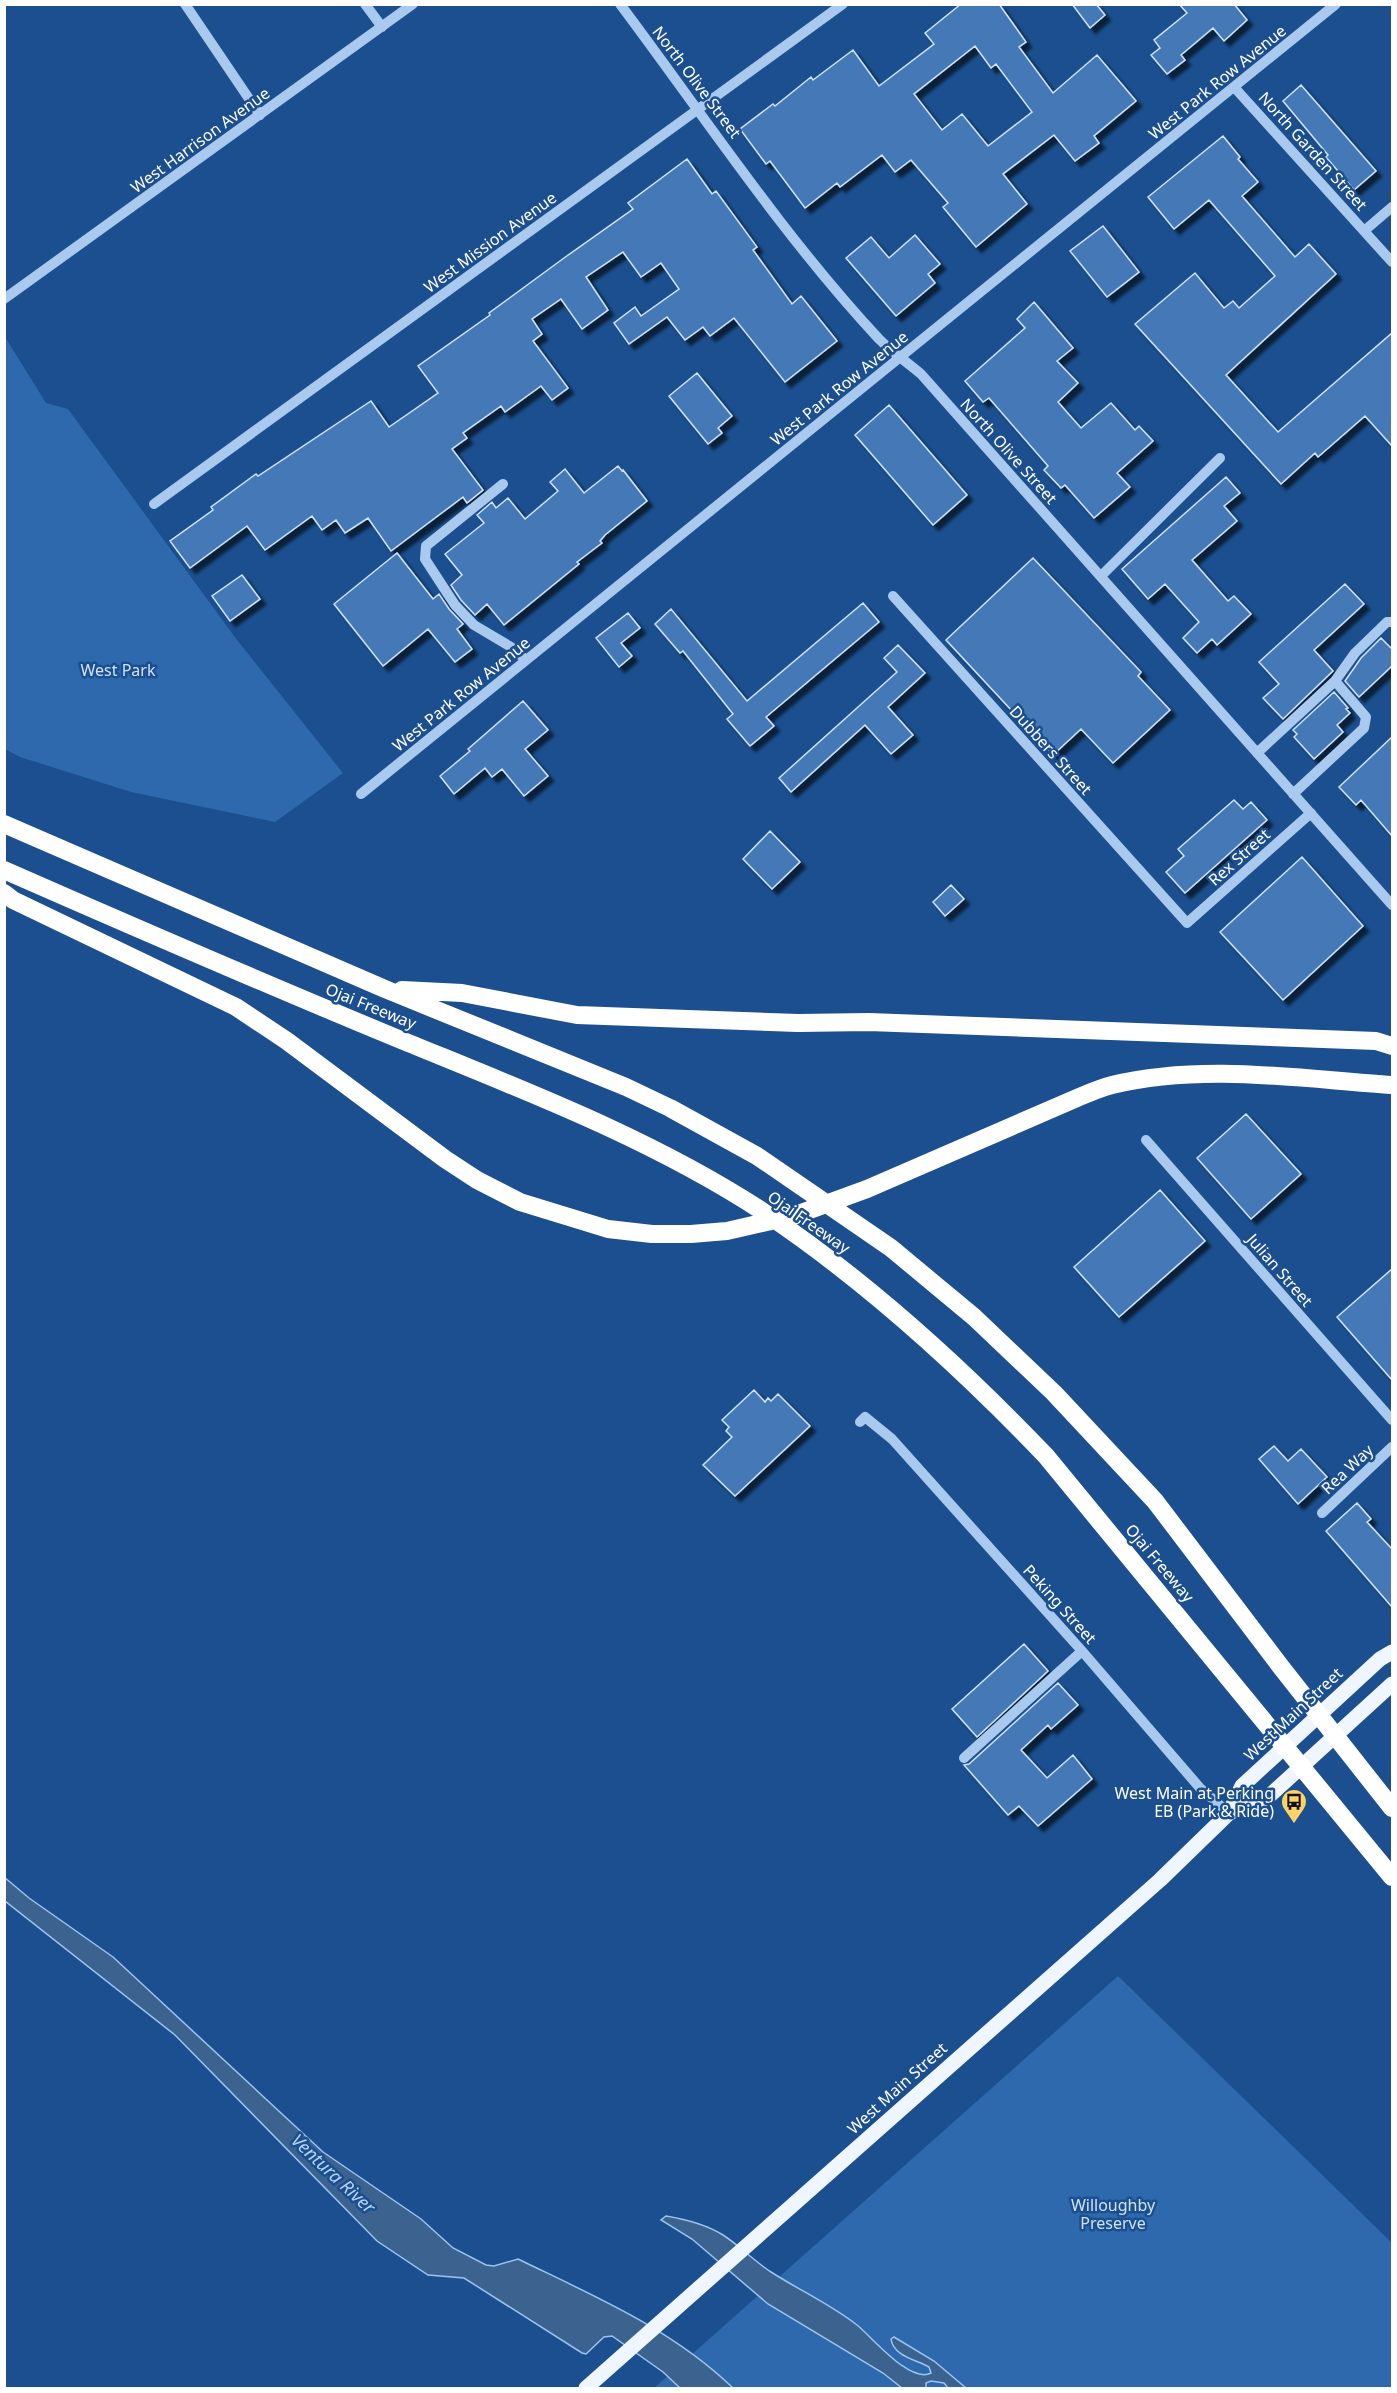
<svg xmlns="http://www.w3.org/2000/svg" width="1397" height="2393" font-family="'Noto Sans',sans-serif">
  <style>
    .green { fill: #2e69ad }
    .water { fill: #3c6290; stroke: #9cc4f0; stroke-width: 1.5 }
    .building { fill: #4478b7; stroke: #cfe3fa; stroke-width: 1.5; fill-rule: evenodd; filter: url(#shadow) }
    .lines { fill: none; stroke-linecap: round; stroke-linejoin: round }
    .minor { stroke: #a9c9ee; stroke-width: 10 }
    .major { stroke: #f0f6ff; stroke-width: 15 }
    .highway { stroke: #fff; stroke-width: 18 }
    .labels { text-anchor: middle; stroke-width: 5; stroke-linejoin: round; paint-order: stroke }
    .street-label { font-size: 16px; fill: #fff; stroke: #1b4f8f }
    .park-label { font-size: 16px; fill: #cfe3fa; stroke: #1b4f8f }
    .poi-label { font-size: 16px; fill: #fff; stroke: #1b4f8f; text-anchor: end }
    .water-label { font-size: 18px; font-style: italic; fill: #b5d3f5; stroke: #1b4f8f }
  </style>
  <defs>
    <filter id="shadow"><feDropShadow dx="5.5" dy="5.5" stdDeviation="1.5" flood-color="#0009"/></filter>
  </defs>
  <rect width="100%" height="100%" fill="#1b4f8f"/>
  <path class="green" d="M5 337 46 403 68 409 237 640 343 773 275 822 131 792 20 757 5 749Z
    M1118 1976 1392 2243V2388H654Z"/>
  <path class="water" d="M4 1877 29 1898 113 1957 323 2152 421 2219 453 2248 486 2265 494 2266 518 2259C594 2296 672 2329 733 2388H680L663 2372 612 2336 604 2337 586 2354 582 2353 464 2278 428 2275 377 2241 175 2035 5 1901Z
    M666 2216C684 2219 707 2225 723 2235 740 2246 754 2261 771 2272 799 2290 830 2304 857 2325 872 2337 910 2384 931 2373L929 2367C917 2360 893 2356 891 2339L894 2337 934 2361 966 2388H948L944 2383 931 2381 926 2383V2388H902L883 2373 768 2304 692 2239 661 2220Z"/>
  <path class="building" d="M961 4H999L1026 42 1019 47 1053 93 1097 55 1136 101 1094 136 1099 143 1075 161 1054 135 1003 174 1027 204 976 247 943 207 948 203 911 160 895 172 882 155 840 187 837 183 805 208 770 161 766 164 740 129 773 104 775 106 811 77 813 80 853 50 879 86 934 44 925 33ZM975 46 991 68 996 64 1032 112 988 146 962 114 942 130 914 94Z
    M1072 4H1096L1105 15 1090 28Z
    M1179 4H1234L1247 20 1224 41 1213 28 1181 55 1185 60 1167 74 1151 55 1160 48 1154 40 1187 13Z
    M1301 85 1376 171 1354 190 1326 157 1328 155 1283 101Z
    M1223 136 1240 157 1238 159 1258 182 1242 196 1295 257 1309 244 1336 274 1226 375 1278 432 1392 333V446L1365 416 1318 457 1315 453 1281 484 1135 324 1195 273 1224 308 1233 301 1239 308 1275 276 1209 200 1174 229 1148 197Z
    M687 159 712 194 716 191 757 247 753 250 792 304 801 296 837 341 785 382 734 318 710 336 703 327 685 340 667 317 629 344 614 323 635 307 641 316 679 289 661 263 641 277 623 252 586 277 608 310 582 329 561 299 532 319 542 334 533 341 568 388 552 400 541 386 505 412 501 406 463 433 467 438 452 449 483 490 467 503 463 497 391 551 368 518 345 533 336 520 322 530 312 516 265 550 247 526 190 568 170 541 213 510 211 507 256 474 258 476 371 401 389 427 438 393 418 366 490 315 489 313 564 258 633 209 628 203Z
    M1103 226 1139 272 1107 297 1070 251Z
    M915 235 940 264 928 274 935 283 896 316 846 258 871 237 889 258Z
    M1034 302 1073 348 1057 361 1078 383 1058 402 1081 428 1111 403 1135 430 1139 426 1153 441 1117 473 1130 487 1094 518 1065 485 1061 488 1044 470 1048 466 989 398 983 402 965 381 1025 328 1017 319Z
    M697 373 732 416 718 428 722 433 708 444 669 396Z
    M889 405 967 495 933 525 855 435Z
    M618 466 622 471 623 470 647 501 605 535 600 541 602 543 577 562 579 564 504 625 487 604 475 615 461 600 451 585 462 575 445 554 484 523 477 515 492 502 496 508 508 498 525 519 558 491 550 482 565 469 584 493Z
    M1226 477 1240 493 1224 506 1237 521 1192 560 1228 601 1234 596 1251 614 1217 645 1212 639 1197 653 1183 638 1199 622 1165 584 1148 599 1122 569Z
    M397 553 433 599 439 594 449 609 463 624 457 629 472 649 455 662 428 629 383 666 334 604Z
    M1033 558 1141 672 1138 676 1170 710 1113 763 1081 729 1053 755 946 640Z
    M242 575 260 599 230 621 212 596Z
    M1345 584 1364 604 1314 650 1333 671 1283 719 1263 698 1279 684 1259 662Z
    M863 603 879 622 766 717 774 726 750 746 727 719 733 714 683 651 680 653 655 624 671 609 747 701Z
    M628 613 640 628 621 643 632 656 619 667 596 638Z
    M1381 638 1392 649V666L1359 697 1345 681 1361 658Z
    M898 645 925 673 888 707 913 735 891 754 865 725 791 792 779 778 897 672 884 658Z
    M1334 692 1348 708 1346 709 1350 713 1337 725 1343 732 1314 759 1294 737 1297 734 1293 730Z
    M523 701 548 730 525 749 548 776 524 796 502 769 492 777 485 768 454 794 440 776 470 751 468 749Z
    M1392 737V836L1361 800 1356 805 1339 787Z
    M1234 800 1243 809 1251 802 1267 820 1185 893 1166 872 1184 856 1178 849Z
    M770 831 800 862 772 889 743 859Z
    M1302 857 1363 926 1283 1000 1220 932Z
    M951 885 964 899 945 916 933 902Z
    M1246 1114 1301 1174 1251 1219 1197 1158Z
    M1160 1190 1205 1241 1119 1317 1074 1267Z
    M1392 1269V1380L1337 1317Z
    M754 1390 765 1402 768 1398 771 1401 778 1394 810 1426 735 1496 703 1465 732 1437 726 1431 729 1427 722 1420Z
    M1274 1446 1288 1461 1301 1449 1327 1477 1298 1504 1259 1459Z
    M1357 1503 1371 1519 1367 1522 1392 1549V1607L1326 1531Z
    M1024 1644 1048 1671 977 1737 952 1709Z
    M1058 1683 1078 1705 1051 1729 1048 1725 1021 1750 1047 1778 1073 1755 1092 1779 1038 1826 1019 1806 1008 1815 964 1765 969 1764Z"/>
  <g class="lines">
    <path class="minor" d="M185 4 260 115
      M365 4 382 27
      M620 4C704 116 784 237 879 339 892 352 907 362 921 374L1392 905
      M1234 87 1392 262
      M1364 231 1392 207
      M4 299 413 4
      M503 484 426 546 425 559 455 605 474 625 511 647 526 660
      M154 504 843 4
      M1101 576 1220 458
      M893 596 1187 923 1311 813
      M1257 753 1335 681 1355 653 1387 622H1392
      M361 794 1336 4
      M1293 794 1364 728 1366 717 1335 681
      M1146 1140 1392 1420
      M860 1422 865 1417 892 1439 1082 1651 1200 1788 1229 1813
      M1322 1513 1392 1447
      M964 1758 1082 1651"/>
    <path class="major" d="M1229 1813 1267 1798 1392 1684
      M586 2388 1160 1880 1229 1813 1242 1786 1380 1659 1392 1652"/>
    <path class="highway" d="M4 824 385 989 626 1087 670 1108 757 1156 891 1248 974 1317 1054 1393 1155 1501 1281 1667 1392 1808
      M4 870C136 928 268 985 401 1040 523 1090 650 1138 762 1211 867 1281 959 1365 1046 1456L1392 1877
      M4 893 13 900 236 1007 287 1041 445 1159 477 1180 520 1202 608 1229 652 1234H691L727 1231 793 1216 867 1189 1077 1098C1089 1093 1100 1088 1112 1085 1203 1063 1300 1079 1392 1085
      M402 990 462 993 577 1015 798 1023 869 1022 1376 1041 1392 1046"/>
  </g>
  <defs>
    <symbol id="bus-pin" viewBox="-11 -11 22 30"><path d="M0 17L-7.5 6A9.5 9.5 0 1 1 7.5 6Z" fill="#ffd166" stroke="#1b4f8f"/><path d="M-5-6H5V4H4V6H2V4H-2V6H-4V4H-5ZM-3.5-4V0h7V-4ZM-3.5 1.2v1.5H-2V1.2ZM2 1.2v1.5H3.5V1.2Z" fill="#111"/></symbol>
  </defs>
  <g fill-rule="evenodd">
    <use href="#bus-pin" x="1279" y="1787" width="30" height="40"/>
  </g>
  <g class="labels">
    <g class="street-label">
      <text transform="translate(697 82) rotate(53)" y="6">North Olive Street</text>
      <text transform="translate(1217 82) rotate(-39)" y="6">West Park Row Avenue</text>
      <text transform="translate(200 140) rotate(-36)" y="6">West Harrison Avenue</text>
      <text transform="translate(1313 151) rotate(48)" y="6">North Garden Street</text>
      <text transform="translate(490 242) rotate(-36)" y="6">West Mission Avenue</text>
      <text transform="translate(839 388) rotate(-39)" y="6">West Park Row Avenue</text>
      <text transform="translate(1009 451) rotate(48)" y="6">North Olive Street</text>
      <text transform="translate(461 694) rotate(-39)" y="6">West Park Row Avenue</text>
      <text transform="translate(1051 750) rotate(48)" y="6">Dubbers Street</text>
      <text transform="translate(1239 857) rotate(-42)" y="6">Rex Street</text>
      <text transform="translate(371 1006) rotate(22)" y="6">Ojai Freeway</text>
      <text transform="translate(809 1222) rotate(35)" y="6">Ojai Freeway</text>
      <text transform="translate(1280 1270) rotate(49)" y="6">Julian Street</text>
      <text transform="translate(1347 1469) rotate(-43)" y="6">Rea Way</text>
      <text transform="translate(1160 1563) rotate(50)" y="6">Ojai Freeway</text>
      <text transform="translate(1060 1604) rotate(48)" y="6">Peking Street</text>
      <text transform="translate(1293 1714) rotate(-43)" y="6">West Main Street</text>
      <text transform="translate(897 2088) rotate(-42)" y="6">West Main Street</text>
    </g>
    <g class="park-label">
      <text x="118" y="676">West Park</text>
      <text x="1113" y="2211">Willoughby<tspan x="1113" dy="18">Preserve</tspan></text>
    </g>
    <g class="poi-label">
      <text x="1274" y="1799">West Main at Perking<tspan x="1274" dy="18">EB (Park &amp; Ride)</tspan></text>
    </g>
    <g class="water-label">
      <text transform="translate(333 2174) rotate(43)" y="6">Ventura River</text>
    </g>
  </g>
  <rect width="1397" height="2393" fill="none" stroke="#ffffff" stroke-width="12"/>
</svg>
